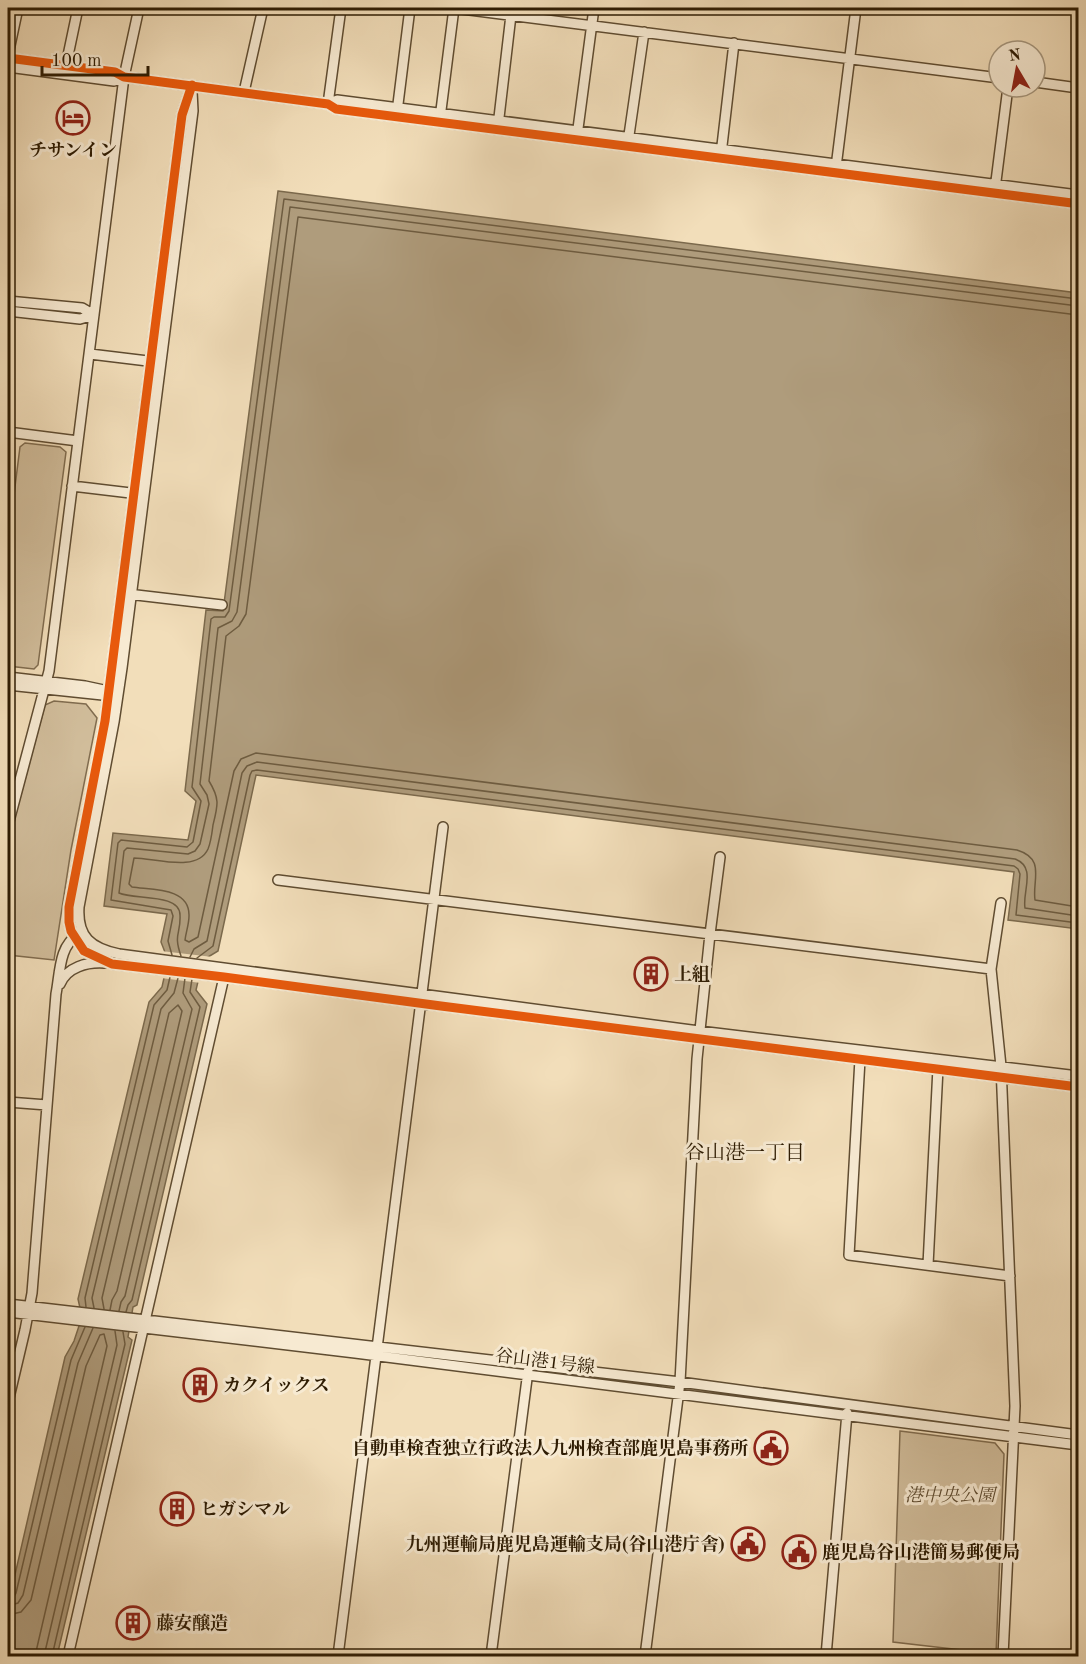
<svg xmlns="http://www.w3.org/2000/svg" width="1086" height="1664" font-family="'Old Standard TT','Noto Serif JP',serif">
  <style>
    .green { fill: #d1bd9b; stroke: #806c4f; stroke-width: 1.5 }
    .water { fill: #af9c7c; stroke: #7b694c; stroke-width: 1.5 }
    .pier { fill: #f2deba }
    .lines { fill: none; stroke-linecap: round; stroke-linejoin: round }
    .shore { stroke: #6e5c40; stroke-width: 1.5 }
    .minor-casing { stroke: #5f4c31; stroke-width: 12 }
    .minor { stroke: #f7ead2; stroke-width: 9 }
    .cycleway-casing { stroke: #f7ead2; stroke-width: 13 }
    .cycleway { stroke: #e8590c; stroke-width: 9 }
    .labels { text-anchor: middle; stroke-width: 6; stroke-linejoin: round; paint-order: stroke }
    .poi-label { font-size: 18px; font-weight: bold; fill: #2e1c03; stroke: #f7ead2; text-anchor: start }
    .street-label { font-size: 18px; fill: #2e1c03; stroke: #f7ead2 }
    .park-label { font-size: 18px; font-style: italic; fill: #5f4c31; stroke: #f7ead2 }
    .neighbourhood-label { font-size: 20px; fill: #2e1c03; stroke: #f7ead2 }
  </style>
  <rect width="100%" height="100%" fill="#f2deba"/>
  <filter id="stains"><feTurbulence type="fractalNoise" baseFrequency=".00333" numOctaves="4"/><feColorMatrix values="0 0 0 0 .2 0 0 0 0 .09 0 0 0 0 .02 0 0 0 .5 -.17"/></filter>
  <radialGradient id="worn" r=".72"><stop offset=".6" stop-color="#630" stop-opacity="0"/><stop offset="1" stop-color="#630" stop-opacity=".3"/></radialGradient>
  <path class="green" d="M25 443 60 447 66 452 38 665 34 669 8 666V542L20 447Z
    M54 701 86 704 97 718 71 850 54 960 8 955V843L45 705Z
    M900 1431 995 1443 1004 1454 996 1654 893 1642Z"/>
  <path class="water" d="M278 191 1078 293V929L1008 920 1014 872 256 775 218 951 203 960 196 990 207 1004 137 1305 133 1307 128 1337 132 1340 57 1656H8V1605L65 1357 74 1341 82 1317 78 1299 149 1002 162 987 168 960 161 942 167 914 104 906 113 833 188 840 196 801 185 791 206 610 223 611Z"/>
  <path class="pier" d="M161 951 213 957 206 961 201 983 161 978 165 960Z"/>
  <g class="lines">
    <path class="shore" d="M1078 315 298 217 246 614 239 626 226 636 209 781C220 799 218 805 213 825 212 833 211 842 208 849 197 873 155 858 134 858L129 884 132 887C151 890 190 887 189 916 189 924 186 932 185 940L189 942 198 937 234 771 241 759 256 753 1017 850C1046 859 1032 880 1035 900L1078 907
      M172 955 168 941 173 916 171 910 111 900 118 843 121 840 187 847 193 842 201 801 192 787 211 619 214 617H225L229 611 284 199 1078 299
      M181 956C173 933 181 935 180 915 180 893 134 900 119 893L124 851 127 848 188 854 195 851 200 844 209 804 207 795 200 784 218 628 232 621 237 612 290 207 1078 306
      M190 957 194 949 207 941 242 773 247 766 257 762 1015 859C1037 867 1022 892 1025 908L1078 916
      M197 958 213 946 250 775 252 771 257 770 1014 866 1018 869 1020 874 1016 915 1078 923
      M86 1307 85 1298 154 1005 167 990 170 977
      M94 1308 92 1298 161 1009 174 993 178 978
      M104 1309 102 1298 169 1013 178 1005 182 1011 117 1291 112 1300 110 1310
      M119 1311 121 1302 125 1296 192 1009 183 993 185 978
      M126 1312 128 1305 132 1300 200 1007 190 992 192 979
      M8 1598H13L16 1593 71 1360 85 1327
      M8 1606 18 1603 23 1595 78 1363 93 1328
      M8 1615 21 1612 31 1600 86 1366 100 1335 104 1334 107 1346 35 1656
      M44 1656 117 1345 115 1331
      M52 1656 125 1344 123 1332"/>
    <defs>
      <path id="minor" d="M454 8 999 78
        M8 55 18 8
        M8 58 115 72 124 77 328 104 336 109 1072 203 1078 202
        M66 65 78 8
        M8 67 114 81 124 77
        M1035 82 1078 88
        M192 85 182 115 105 721 69 907V922L71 931 84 951 112 964 224 977 441 1006 1078 1087
        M192 91 193 111 122 668 114 722 79 907C77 937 91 948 119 954L699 1031 1078 1076
        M244 92 263 8
        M328 104 337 100 1078 195
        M328 104 341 8
        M397 112 410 8
        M440 118 454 8
        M498 126 511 15
        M577 136 594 8
        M628 142 644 32
        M721 154 734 43
        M836 167 856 8
        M995 189 1008 87
        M8 301 82 308 94 315
        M8 311 80 319 94 315
        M90 354 156 362
        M8 432 78 441
        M72 486 139 494
        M128 594 222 605
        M8 677 85 686 113 692
        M8 685 112 696
        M8 825 49 671 124 77 139 8
        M278 880 991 969
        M1001 903 991 969 1001 1066 1015 1406 1003 1656
        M60 984C67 967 87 962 104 963
        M860 1059 849 1255 1010 1276
        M8 1102 47 1105
        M928 1265 938 1068
        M8 1304 680 1382 1078 1435
        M8 1312 355 1353 1078 1445
        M8 1402 25 1330 32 1293 56 994C60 974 59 945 78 935
        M68 1656 224 977
        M338 1656 443 827
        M491 1656 528 1371
        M645 1656 680 1382 697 1059 710 934 720 857
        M826 1656 847 1413"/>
    </defs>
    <use href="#minor" class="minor-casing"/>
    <use href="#minor" class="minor"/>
    <defs>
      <path id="cycleway" d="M8 58 115 72 124 77 328 104 336 109 1072 203 1078 202
        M192 85 182 115 105 721 69 907V922L71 931 84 951 112 964 224 977 441 1006 1078 1087"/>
    </defs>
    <use href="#cycleway" class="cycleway-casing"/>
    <use href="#cycleway" class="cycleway"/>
  </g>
  <defs>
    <symbol id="hotel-ring" viewBox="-11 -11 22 22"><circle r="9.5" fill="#f7ead2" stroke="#8f2418" stroke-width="1.5"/><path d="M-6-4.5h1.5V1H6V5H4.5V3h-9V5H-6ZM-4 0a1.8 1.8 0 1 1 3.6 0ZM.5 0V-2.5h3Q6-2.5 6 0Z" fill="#8f2418"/></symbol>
    <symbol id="building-ring" viewBox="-11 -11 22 22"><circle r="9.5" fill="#f7ead2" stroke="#8f2418" stroke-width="1.5"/><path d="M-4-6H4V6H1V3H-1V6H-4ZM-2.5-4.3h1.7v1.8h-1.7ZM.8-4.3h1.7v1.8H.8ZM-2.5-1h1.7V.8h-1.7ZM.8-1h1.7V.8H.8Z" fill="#8f2418"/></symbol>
    <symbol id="civic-ring" viewBox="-11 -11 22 22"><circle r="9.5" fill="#f7ead2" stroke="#8f2418" stroke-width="1.5"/><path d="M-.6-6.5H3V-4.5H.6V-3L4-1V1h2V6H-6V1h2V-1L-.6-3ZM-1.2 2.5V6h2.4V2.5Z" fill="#8f2418"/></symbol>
  </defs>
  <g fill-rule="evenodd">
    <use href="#hotel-ring" x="54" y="99" width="38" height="38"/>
    <use href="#building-ring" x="632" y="955" width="38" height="38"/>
    <use href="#building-ring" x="181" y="1366" width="38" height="38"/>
    <use href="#civic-ring" x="752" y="1429" width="38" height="38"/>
    <use href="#building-ring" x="158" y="1490" width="38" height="38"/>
    <use href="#civic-ring" x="729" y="1525" width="38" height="38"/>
    <use href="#civic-ring" x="780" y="1533" width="38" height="38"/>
    <use href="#building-ring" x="114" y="1604" width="38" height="38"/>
  </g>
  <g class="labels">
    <g class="poi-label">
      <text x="73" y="156" text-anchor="middle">チサンイン</text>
      <text x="674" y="980">上組</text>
      <text x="223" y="1391">カクイックス</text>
      <text x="748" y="1454" text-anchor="end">自動車検査独立行政法人九州検査部鹿児島事務所</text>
      <text x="200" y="1515">ヒガシマル</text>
      <text x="725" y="1550" text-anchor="end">九州運輸局鹿児島運輸支局(谷山港庁舎)</text>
      <text x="822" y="1558">鹿児島谷山港簡易郵便局</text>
      <text x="156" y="1629">藤安醸造</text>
    </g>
    <g class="street-label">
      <text transform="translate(545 1361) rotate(7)" y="6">谷山港1号線</text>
    </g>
    <g class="park-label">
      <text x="950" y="1501">港中央公園</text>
    </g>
    <g class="neighbourhood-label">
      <text x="745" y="1159">谷山港一丁目</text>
    </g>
  </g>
  <rect width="1086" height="1664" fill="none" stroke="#f2deba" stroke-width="30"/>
  <rect x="9" y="9" width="1068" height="1646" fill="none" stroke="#2e1c03" stroke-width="3"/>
  <rect x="15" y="15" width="1056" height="1634" fill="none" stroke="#2e1c03" stroke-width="1.5"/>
  <g transform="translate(1017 69) rotate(350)"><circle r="28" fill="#f7ead2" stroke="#a7987f" stroke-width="1.5"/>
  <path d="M0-4.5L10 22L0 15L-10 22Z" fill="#8f2418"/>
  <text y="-9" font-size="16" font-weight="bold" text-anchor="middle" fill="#2e1c03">N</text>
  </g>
  <path d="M42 66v9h106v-9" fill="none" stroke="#2e1c03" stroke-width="3"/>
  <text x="51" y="66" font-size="18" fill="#2e1c03" stroke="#f7ead2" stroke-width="4.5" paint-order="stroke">100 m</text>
  <rect width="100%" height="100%" filter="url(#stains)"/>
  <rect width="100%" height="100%" fill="url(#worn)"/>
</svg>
